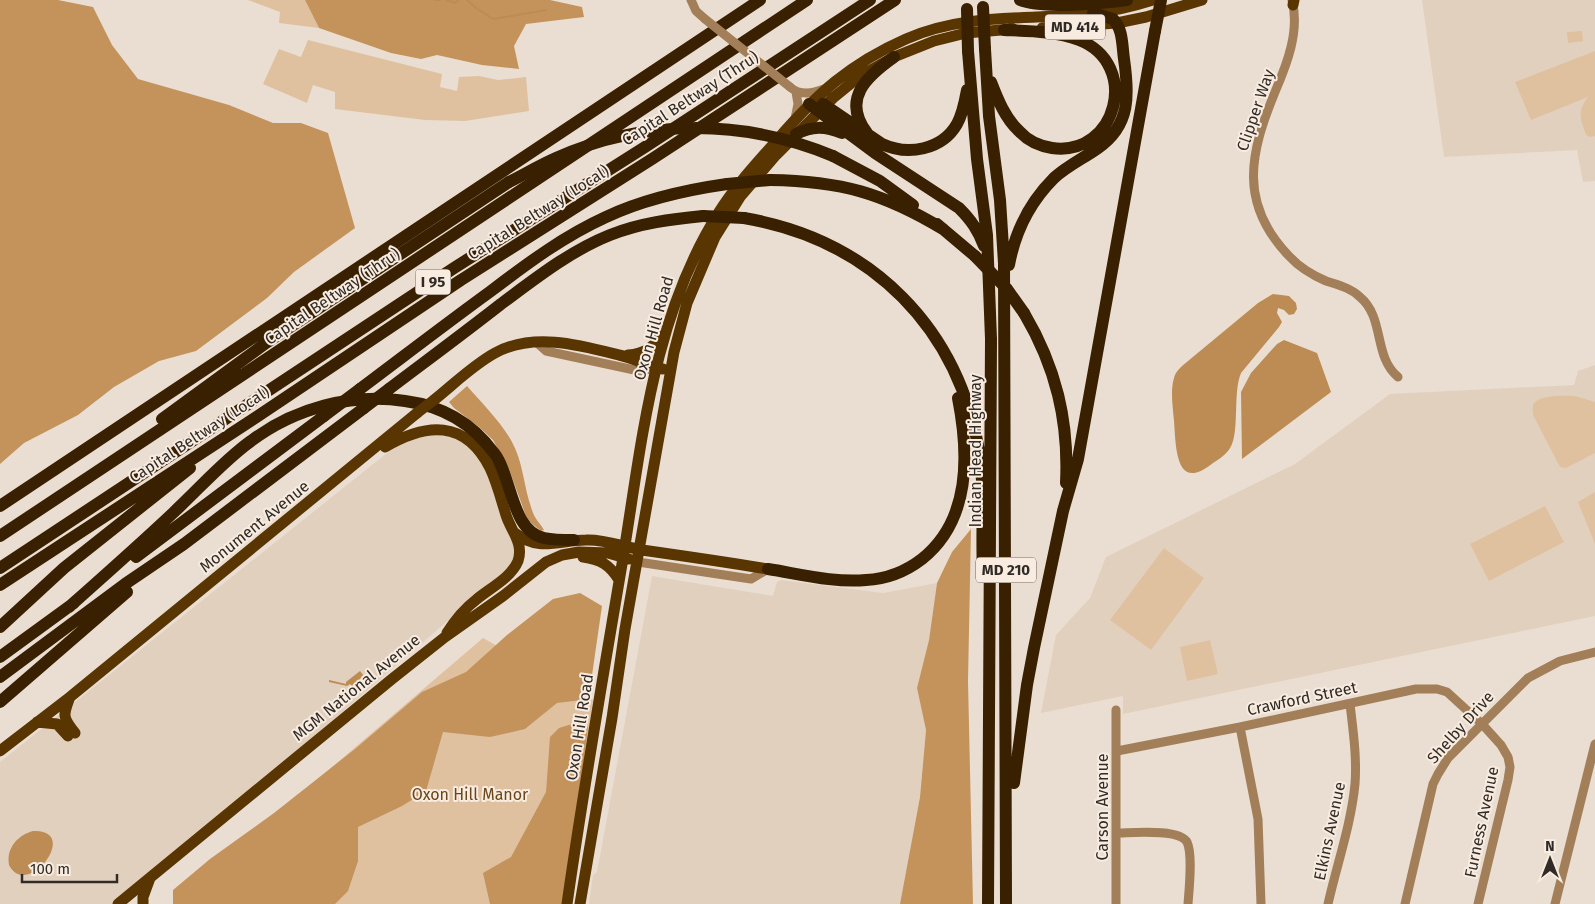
<svg xmlns="http://www.w3.org/2000/svg" width="1595" height="904" font-family="'Fira Sans',sans-serif">
  <style>
    .built { fill: #e2d0be }
    .green { fill: #dfc1a0 }
    .forest { fill: #c4935c }
    .water { fill: #bc8c54 }
    .lines { fill: none; stroke-linecap: round; stroke-linejoin: round }
    .stream { stroke: #bc8c54; stroke-width: 2 }
    .minor { stroke: #a27f58; stroke-width: 9 }
    .major { stroke: #593502; stroke-width: 11 }
    .highway { stroke: #392000; stroke-width: 12 }
    .minor-bridge { stroke: #a27f58; stroke-width: 9 }
    .major-bridge { stroke: #593502; stroke-width: 11 }
    .highway-bridge { stroke: #392000; stroke-width: 12 }
    .labels { text-anchor: middle; stroke-width: 4; stroke-linejoin: round; paint-order: stroke }
    .shield { fill: #f8ebdf; stroke: #6c655e; stroke-width: 1 }
    .shield-label { font-size: 15px; font-weight: bold; fill: #302b26 }
    .street-label { font-size: 16px; fill: #302b26; stroke: #f8ebdf }
    .park-label { font-size: 16px; fill: #69461c; stroke: #f8ebdf }
  </style>
  <rect width="100%" height="100%" fill="#eaded2"/>
  <path class="built" d="M1422 0H1595V181L1583 182 1577 150 1444 157Z
    M1595 365V616L1123 714V696L1041 713 1056 635 1090 598 1106 557 1295 464 1390 394 1574 385 1578 371Z
    M429 432 460 436 481 454 516 551 510 567 120 904H0V762L392 449 410 439Z
    M652 576 773 596 777 582 781 580 883 593 937 583 929 640 917 688 926 730 920 797 900 904H589L593 875 597 872Z"/>
  <path class="green" d="M248 0H305L319 28 279 23 280 12Z
    M1582 31 1583 41 1568 43 1567 32Z
    M308 40 442 74 440 87 457 91 459 77 479 76 498 80 526 77 529 111 465 121 425 120 335 109V92L313 85 307 103 263 84 279 49 301 57Z
    M1595 51V136L1590 137 1586 135C1580 117 1577 112 1588 97L1531 120 1515 82Z
    M1575 396 1595 402V453L1566 468 1560 467 1533 415C1533 411 1532 406 1534 403 1543 394 1564 396 1575 396Z
    M1595 492V544L1578 502Z
    M1545 506 1564 542 1489 581 1470 544Z
    M1164 548 1204 578 1151 650 1110 620Z
    M483 638 593 700 565 904H246L228 856Z
    M1210 640 1218 674 1187 681 1180 647Z"/>
  <path class="forest" d="M0 0H58L93 7 112 45 138 79 229 105 273 123H301L328 133 355 228 294 272 267 298 196 351 159 361 114 387 78 415 24 443 0 464Z
    M305 0H550L582 7 584 17 526 24 514 46 519 69 482 65 437 55 421 59 391 53 319 28Z
    M467 386C482 403 499 420 511 440 524 463 523 486 532 510 534 518 540 523 544 530L541 531 531 523 526 516 509 469 493 440 479 427 454 408 449 402Z
    M971 529 968 681 973 904H900L920 797 926 730 917 688 929 640 937 583 952 552Z
    M580 593 602 606 590 689 582 700 557 703 525 729 490 737 443 732 426 791 402 806 358 827V861L348 891 335 904H173V890L210 859 274 813 355 749 422 692 466 672 507 635 553 599Z
    M575 723 588 727 566 904H490L483 873 511 857 546 792 550 737 559 728Z"/>
  <path class="water" d="M1273 294 1289 296 1296 303 1297 309 1294 314 1289 315 1284 310 1278 308 1277 313 1282 322 1279 327 1241 373C1232 394 1241 437 1228 451 1224 456 1218 460 1213 463 1175 494 1176 446 1174 421 1173 408 1170 391 1174 378 1175 373 1179 369 1182 366L1258 303Z
    M1284 340 1317 353 1331 392 1242 459 1241 392 1251 373 1277 344Z
    M360 671 364 676 352 686 350 684 347 686 329 682V680L346 684V682Z
    M33 831C82 829 27 901 9 865 6 848 18 835 33 831Z"/>
  <g class="lines">
    <path class="stream" d="M435 0H440
      M446 0 456 3 458 0
      M467 0 476 8 493 19 546 10"/>
    <path class="minor" d="M691 0 696 11 705 19
      M1292 0C1300 31 1287 64 1275 92 1250 153 1238 203 1289 256 1299 267 1312 275 1326 281 1338 285 1351 288 1360 297 1385 318 1373 356 1398 377
      M790 87C800 96 812 94 824 89
      M795 119 798 104 796 92
      M536 342 546 351 639 371 656 368
      M638 562 751 579 768 569
      M1116 710V904
      M1240 727 1258 819 1261 904
      M1117 751 1240 727 1416 689H1437L1447 692 1482 724 1501 745 1508 757 1510 767 1508 780 1478 904
      M1116 833C1131 833 1179 828 1187 842 1193 854 1189 890 1188 904
      M1328 904C1337 864 1351 825 1355 784 1357 757 1353 730 1350 704
      M1405 904 1433 784 1438 774 1448 758 1528 678 1560 661 1595 652
      M1555 904 1595 744"/>
    <path class="major" d="M1293 5 1294 0
      M1042 28 1117 23 1146 17 1202 0
      M628 355C645 354 654 347 663 333
      M434 400C454 384 473 365 495 353 533 332 580 345 619 355 634 358 648 367 663 369
      M385 447C426 423 465 419 490 468 497 483 501 499 506 515 511 531 524 543 518 561 511 578 490 588 477 599 464 609 455 620 447 633
      M515 533C538 552 560 540 586 540 605 539 623 547 642 550 684 556 726 562 768 569
      M583 557C600 559 610 565 619 580
      M70 697C63 715 62 717 75 733
      M37 722 57 724 68 736
      M0 751 70 697 417 413
      M118 904 392 679 445 637 503 596 546 562 562 555 579 552 608 553 629 559
      M143 904V897L150 878
      M567 904C583 791 603 677 622 564 642 443 652 318 719 212 735 186 757 163 777 140 817 94 849 64 906 39 966 12 1030 21 1093 13 1114 11 1134 6 1153 0
      M580 904 612 718 625 629 674 352 687 303 715 237 740 197 776 155 833 98 860 76 894 57 934 41 966 33 1013 29"/>
    <path class="highway" d="M1020 0C1042 9 1102 3 1127 0
      M985 49 989 116 1000 200 1004 263 1006 904
      M968 51 977 159 987 235 991 339 988 904
      M991 82C998 100 1005 118 1019 131 1027 140 1039 146 1052 148 1117 157 1141 64 1079 40 1056 31 1029 31 1004 30
      M809 104 875 153 959 208C971 220 978 230 984 246
      M823 104 882 144C908 156 942 150 957 124 963 113 965 101 967 90
      M867 133C841 99 867 76 894 57
      M796 134C812 126 825 126 842 133
      M833 156 880 181 913 205
      M770 180C841 181 883 193 943 229
      M744 218C872 240 960 328 980 457 985 492 981 534 983 571
      M937 224 975 256
      M1009 265C1015 232 1030 202 1054 178 1067 166 1084 158 1098 148 1131 125 1129 94 1124 59 1122 45 1123 29 1113 19L1093 13
      M1024 313C1056 367 1069 421 1066 483
      M360 389C404 356 447 323 491 291 528 263 564 236 606 217 644 199 685 190 727 184
      M389 389C426 361 464 333 501 304 536 278 570 251 610 235 640 223 672 219 703 216
      M162 419 266 343 509 182
      M0 506 760 0
      M0 536 807 0
      M136 557 324 416
      M0 568 454 268 645 147 870 0
      M768 569C800 574 834 583 866 580 887 579 905 572 922 559 971 520 969 454 958 398
      M0 585 258 416 461 280 652 159 895 0
      M69 607C104 576 139 545 173 513 199 489 223 461 251 441 295 408 351 393 405 401 443 406 472 423 494 453 512 476 511 531 544 538 554 540 564 540 574 540
      M0 627 64 568 190 468
      M0 657 74 603
      M0 677 125 584 184 544 364 408
      M0 702 127 592
      M1014 783 1027 685 1034 648 1063 511 1078 459 1155 31"/>
    <path class="minor-bridge" d="M705 19 790 87"/>
    <path class="major-bridge" d="M417 413 434 400"/>
    <path class="highway-bridge" d="M983 7 985 49
      M967 9 968 51
      M1155 31 1161 0
      M509 182C525 174 540 165 556 158 644 118 744 119 833 156
      M727 184 770 180
      M703 216 744 218
      M975 256 1007 289 1024 313
      M364 408 389 389
      M324 416 360 389"/>
  </g>
  <g class="labels">
    <g class="shield">
      <rect x="1045" y="14.5" width="60" height="25" rx="4"/>
      <rect x="415.5" y="269.5" width="35" height="25" rx="4"/>
      <rect x="976" y="557.5" width="60" height="25" rx="4"/>
    </g>
    <g class="shield-label">
      <text x="1075" y="32">MD 414</text>
      <text x="433" y="287">I 95</text>
      <text x="1006" y="575">MD 210</text>
    </g>
    <g class="street-label">
      <text transform="translate(690 98) rotate(-33)" y="6">Capital Beltway (Thru)</text>
      <text transform="translate(1255 110) rotate(-71)" y="6">Clipper Way</text>
      <text transform="translate(538 212) rotate(-32)" y="6">Capital Beltway (Local)</text>
      <text transform="translate(332 296) rotate(-34)" y="6">Capital Beltway (Thru)</text>
      <text transform="translate(653 328) rotate(-74)" y="6">Oxon Hill Road</text>
      <text transform="translate(199 434) rotate(-33)" y="6">Capital Beltway (Local)</text>
      <text transform="translate(975 451) rotate(-90)" y="6">Indian Head Highway</text>
      <text transform="translate(254 526) rotate(-39)" y="6">Monument Avenue</text>
      <text transform="translate(356 687) rotate(-39)" y="6">MGM National Avenue</text>
      <text transform="translate(1302 698) rotate(-12)" y="6">Crawford Street</text>
      <text transform="translate(579 727) rotate(-81)" y="6">Oxon Hill Road</text>
      <text transform="translate(1460 727) rotate(-48)" y="6">Shelby Drive</text>
      <text transform="translate(1102 807) rotate(-90)" y="6">Carson Avenue</text>
      <text transform="translate(1481 822) rotate(-78)" y="6">Furness Avenue</text>
      <text transform="translate(1329 831) rotate(-78)" y="6">Elkins Avenue</text>
    </g>
    <g class="park-label">
      <text x="470" y="800">Oxon Hill Manor</text>
    </g>
  </g>
  <g transform="translate(1550 859)" stroke="#f8ebdf" stroke-width="4" paint-order="stroke">
  <path d="M0-4L9 19L0 12L-9 19Z" fill="#302b26"/>
  <text y="-8" font-size="14" font-weight="bold" text-anchor="middle" fill="#302b26">N</text>
  </g>
  <path d="M22 874v8h95v-8" fill="none" stroke="#302b26" stroke-width="2.5"/>
  <text x="30" y="874" font-size="15" fill="#302b26" stroke="#f8ebdf" stroke-width="4" paint-order="stroke">100 m</text>
</svg>
